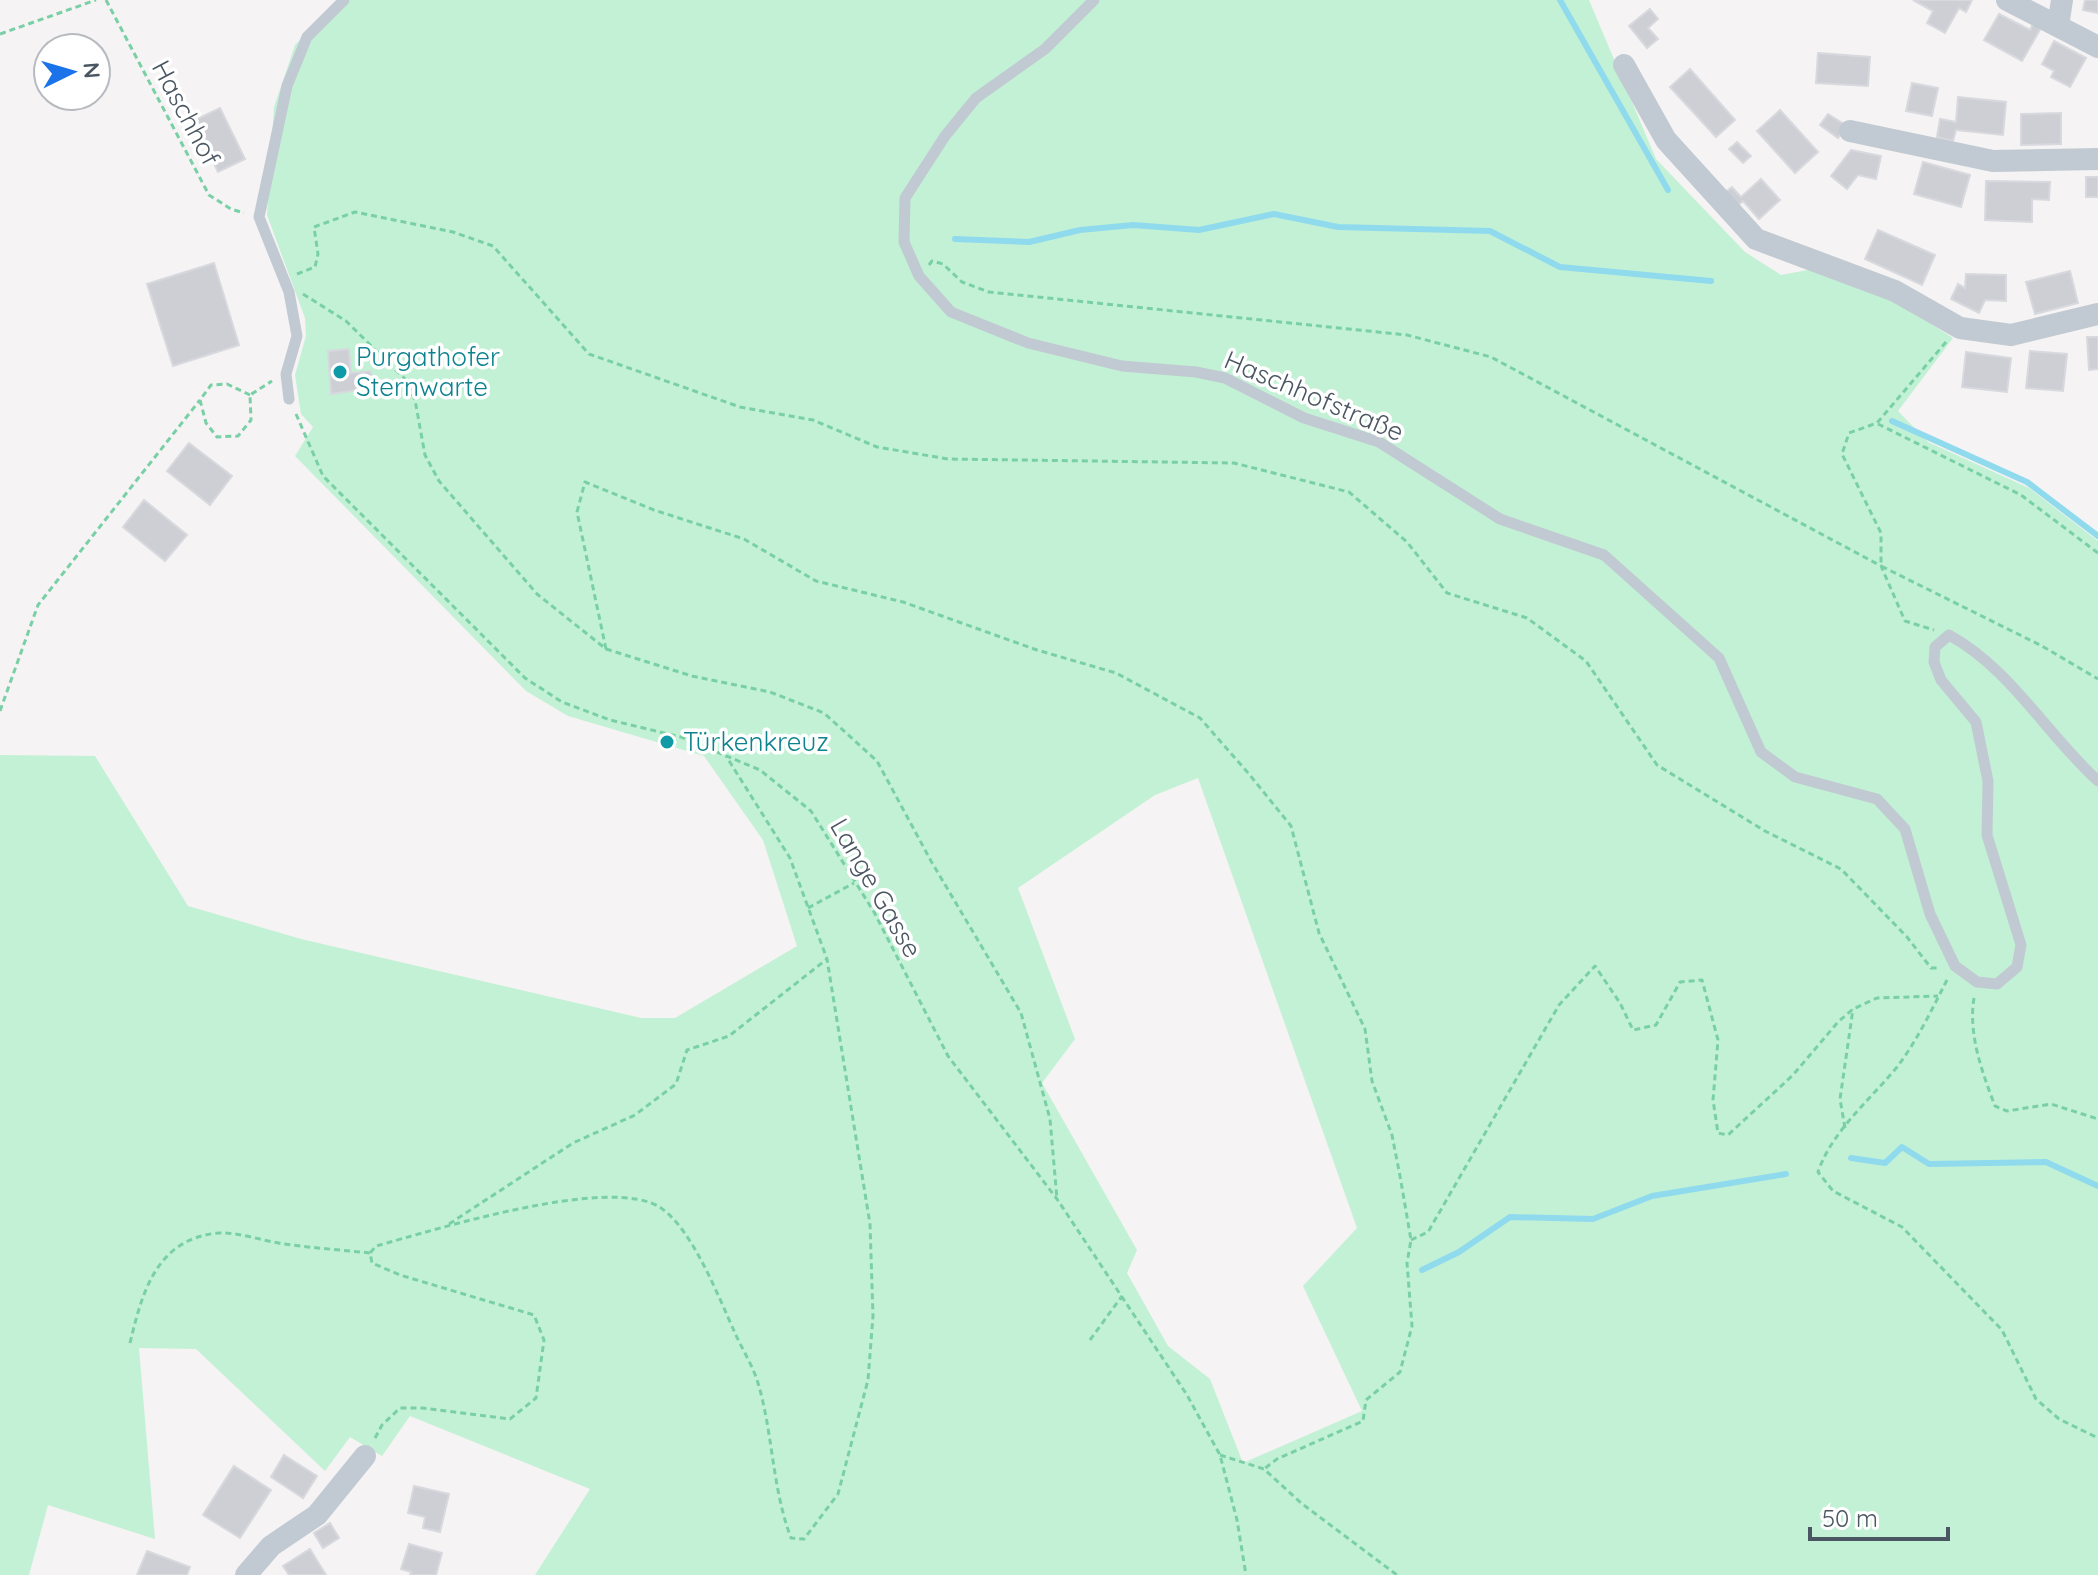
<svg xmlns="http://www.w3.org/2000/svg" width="2098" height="1575" font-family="Quicksand,sans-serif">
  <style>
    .green { fill: #c3f1d5; fill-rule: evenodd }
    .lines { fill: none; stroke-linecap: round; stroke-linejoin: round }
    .stream { stroke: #90daee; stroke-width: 6 }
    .building { fill: #cdcfd5; stroke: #d7d9de; stroke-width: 2 }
    .path { stroke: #7ad0a6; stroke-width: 3; stroke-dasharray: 6 4; stroke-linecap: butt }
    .lane { stroke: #c1cad2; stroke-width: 11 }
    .street { stroke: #c1cad2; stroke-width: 22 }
    .culture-dot { fill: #0f9aa8; stroke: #fff; stroke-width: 3 }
    .labels { text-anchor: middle; stroke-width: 7; stroke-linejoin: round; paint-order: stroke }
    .street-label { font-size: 26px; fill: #4a5661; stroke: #fff }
    .culture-label { font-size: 26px; fill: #0d838f; stroke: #fff; text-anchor: start }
  </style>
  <rect width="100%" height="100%" fill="#f5f3f3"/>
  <path class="green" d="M338 0H1589L1656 159 1745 252 1781 275 1818 268 1887 296 1953 338 1898 411 1928 442 2029 488 2098 541V1575H535L590 1489 410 1416 382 1456 350 1437 325 1471 196 1349 139 1348 155 1539 48 1505 29 1575H0V755L95 756 188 906 301 939 641 1018H675L797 946 763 840 704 756 568 716 526 691 295 456 313 427 301 414 295 375 306 336 305 318 267 215 274 107 295 45ZM1198 778 1357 1228 1303 1286 1362 1411 1243 1463 1210 1379 1168 1346 1127 1273 1137 1250 1042 1083 1075 1039 1018 888 1155 795Z"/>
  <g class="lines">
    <path class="stream" d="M1560 0 1668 190
      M955 239 1029 242 1080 230 1133 225 1199 230 1274 214 1338 227 1490 231 1560 267 1711 281
      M1892 421 2027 482 2098 536
      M1851 1158 1885 1163 1902 1147 1929 1164 2046 1162 2098 1186
      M1422 1270 1459 1252 1510 1217 1593 1219 1652 1196 1786 1174"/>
  </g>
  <path class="building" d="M1913 0H1972L1966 12 1959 8 1945 33 1927 23 1933 11Z
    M2085 0H2098V13L2083 10Z
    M1650 9 1658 19 1648 28 1658 39 1647 48 1629 26Z
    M1999 14 2030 30 2033 24 2041 28 2022 61 1984 40Z
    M2054 41 2086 58 2070 87 2051 77 2054 71 2042 64Z
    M1818 53 1870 57 1868 86 1816 83Z
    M1690 69 1735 120 1716 137 1670 87Z
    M1912 83 1938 88 1932 116 1906 111Z
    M1958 97 2006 102 2003 135 1956 130 1953 141 1937 137 1940 119 1956 122Z
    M220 108 245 159 218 172 193 121Z
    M1780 110 1818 152 1795 173 1757 131Z
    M2061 113V144L2021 145V114Z
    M1828 114 1847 126 1838 138 1820 125Z
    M1737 142 1751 156 1743 163 1729 149Z
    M1851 150 1881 156 1876 179 1858 175 1847 189 1831 176Z
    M1923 162 1970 175 1961 207 1914 194Z
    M2086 177H2098V197H2086Z
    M1761 179 1780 200 1759 219 1743 201 1735 208 1723 194 1732 187 1741 197Z
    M1986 181 2050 182 2049 200 2032 199V222L1985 220Z
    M1878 230 1935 255 1922 285 1865 259Z
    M214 263 239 345 173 366 147 284Z
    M2070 271 2078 303 2035 314 2026 282Z
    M1966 274 2006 275V301L1985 300 1979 313 1951 299 1958 284 1965 288Z
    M2087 337H2098V369L2089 370Z
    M349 349 351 373 371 371 372 388 331 394 328 351Z
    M2030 351 2067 354 2063 391 2026 388Z
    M1966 352 2011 358 2007 392 1962 387Z
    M189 443 232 476 210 505 167 471Z
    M144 500 187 535 165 561 123 527Z
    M284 1455 317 1476 303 1498 271 1477Z
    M234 1466 271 1490 240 1538 203 1515Z
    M414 1486 449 1494 440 1532 423 1528 425 1517 408 1513Z
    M330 1523 339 1538 323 1548 314 1533Z
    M409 1544 442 1553 436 1575H410L411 1572 401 1569Z
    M310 1549 326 1575H289L283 1566Z
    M147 1551 190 1567 187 1575H137Z"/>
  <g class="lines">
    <path class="path" d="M106 0 209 195 231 209 244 213
      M0 34 96 0
      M929 265 932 261 943 264 962 282 989 292 1407 335 1491 357 1881 566 1905 621 1934 630
      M297 274 315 267 318 254 314 227 355 212 453 232 493 246 589 354 740 407 813 420 877 447 948 459 1234 463 1349 492 1407 542 1447 593 1527 618 1586 661 1657 765 1765 831 1841 869 1907 937 1931 968H1939
      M303 294 346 321 405 379 415 400 425 455 439 481 537 594 606 649 692 676 770 692 824 713 877 761 931 861 1021 1013 1050 1119 1057 1199
      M1946 342 1877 423 1849 433 1842 454 1881 533V566L2042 646 2098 679
      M250 395 227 384 211 385 200 400 206 423 217 437 238 436 251 420 250 395 272 381
      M296 414 323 476 525 678 562 702 610 720 681 737 760 770 811 811 874 912 948 1056 1057 1199 1187 1395 1220 1455 1237 1520 1246 1575
      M1878 424 2021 495 2098 553
      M606 649 577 512 585 482 654 510 744 539 816 581 903 602 1037 650 1116 673 1200 718 1249 774 1291 826 1319 933 1365 1029 1372 1081 1392 1135 1400 1176 1411 1240 1407 1263 1412 1326 1400 1372 1366 1400 1363 1421 1277 1459 1264 1469
      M0 711 38 605 200 400
      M808 908 854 883
      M1947 980C1932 1009 1917 1041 1897 1067 1870 1100 1832 1131 1818 1172L1833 1191 1902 1227 2002 1330 2036 1399 2059 1419 2098 1438
      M1974 998C1968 1034 1982 1072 1995 1106L2007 1111 2051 1104 2098 1119
      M1845 1128 1840 1099 1853 1009
      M449 1224 573 1143 635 1115 676 1084 687 1050 729 1036 827 959
      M1411 1240 1428 1232 1559 1005 1595 966 1620 1003 1633 1030 1656 1025 1680 982 1702 980 1718 1040 1713 1100 1718 1133 1728 1135 1793 1075 1838 1022 1853 1009 1877 998 1938 996
      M1090 1340 1122 1296
      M130 1343C142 1293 156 1239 218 1233 239 1232 263 1241 284 1244 313 1248 342 1250 370 1253
      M375 1438 382 1425 400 1408H422L510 1419 536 1398 544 1340 534 1315 400 1275 372 1263 370 1253 376 1246C435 1230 611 1174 661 1208 693 1230 719 1298 735 1333 742 1349 753 1366 758 1383 773 1433 772 1488 791 1538L804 1539 838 1494 868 1380 873 1316 870 1224 827 959 790 858 726 756
      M1220 1455 1264 1469 1301 1503 1397 1575"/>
    <path class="lane" d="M1094 0 1045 49 976 98 945 136 905 198 904 242 919 276 951 312 1028 343 1122 366 1196 372 1225 378 1304 418 1379 442 1500 519 1604 555 1719 658 1761 752 1795 777 1877 799 1905 829 1930 914 1955 966 1977 982 1997 984 2017 967 2021 945 1987 835 1988 781 1976 722 1941 680 1934 662 1935 647 1949 635C2010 668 2047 735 2098 781
      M289 399 286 374 297 336 289 292 259 217 287 86 307 37 344 0"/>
    <path class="street" d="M2007 0 2098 47
      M2058 26 2062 0
      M1624 65 1666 140 1756 239 1895 291 1960 328 2011 335 2098 314
      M1850 131 1993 161 2098 159
      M246 1575 271 1546 317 1515 365 1456"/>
  </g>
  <g class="culture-dot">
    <circle cx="340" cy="372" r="8"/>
    <circle cx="667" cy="742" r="8"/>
  </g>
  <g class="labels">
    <g class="street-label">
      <text transform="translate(186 113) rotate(62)" y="9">Haschhof</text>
      <text transform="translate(1314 396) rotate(23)" y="9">Haschhofstraße</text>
      <text transform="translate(876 888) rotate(60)" y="9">Lange Gasse</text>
    </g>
    <g class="culture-label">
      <text x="356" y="366">Purgathofer<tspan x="356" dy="30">Sternwarte</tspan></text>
      <text x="683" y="751">Türkenkreuz</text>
    </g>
  </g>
  <g transform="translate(72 72) rotate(85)"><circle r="38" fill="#ffffff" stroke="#b7bbc0" stroke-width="2"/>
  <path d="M0-6L14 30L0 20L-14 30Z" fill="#1a73e8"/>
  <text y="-12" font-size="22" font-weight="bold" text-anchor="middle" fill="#4a5661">N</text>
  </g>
  <path d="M1810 1527v12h138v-12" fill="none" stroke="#4a5661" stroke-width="4"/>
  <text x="1822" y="1527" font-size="24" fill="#4a5661" stroke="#ffffff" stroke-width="6" paint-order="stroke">50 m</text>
</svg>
